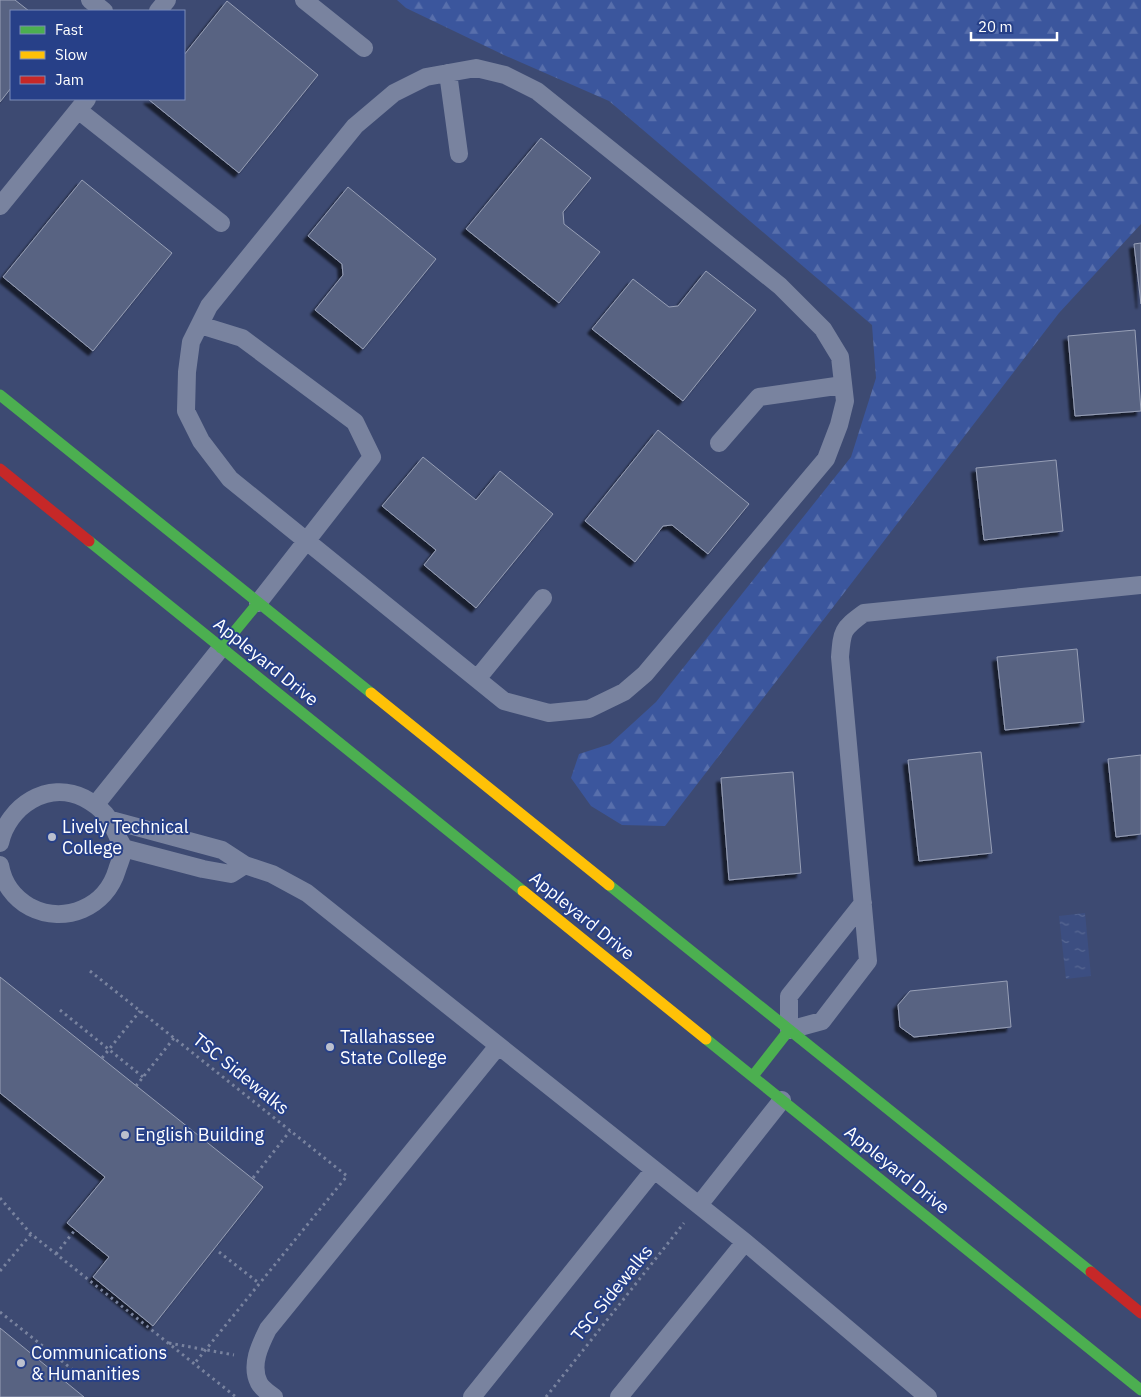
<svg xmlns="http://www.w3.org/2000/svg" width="1141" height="1397" font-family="'IBM Plex Sans',sans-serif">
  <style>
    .forest { fill: url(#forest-firs) }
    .water { fill: url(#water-ripples) }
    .building { fill: #586382; stroke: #979fb6; filter: url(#shadow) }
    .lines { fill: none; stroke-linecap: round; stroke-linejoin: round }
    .path { stroke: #79839f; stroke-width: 3; stroke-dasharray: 2.5 4; stroke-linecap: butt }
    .lane { stroke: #79839f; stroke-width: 18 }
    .fast { stroke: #4caf50; stroke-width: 11 }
    .slow { stroke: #ffc107; stroke-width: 11 }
    .jam { stroke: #c62828; stroke-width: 11 }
    .poi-dot { fill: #bbc0ce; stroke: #274088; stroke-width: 2 }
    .labels { text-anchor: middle; stroke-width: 4; stroke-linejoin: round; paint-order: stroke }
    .street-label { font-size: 18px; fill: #fff; stroke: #274088 }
    .poi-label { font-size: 18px; fill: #fff; stroke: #274088; text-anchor: start }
  </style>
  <defs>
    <pattern id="forest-firs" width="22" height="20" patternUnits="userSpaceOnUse" patternTransform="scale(1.25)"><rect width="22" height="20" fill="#3b569d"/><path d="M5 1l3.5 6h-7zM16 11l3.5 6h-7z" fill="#586fac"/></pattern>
    <pattern id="water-ripples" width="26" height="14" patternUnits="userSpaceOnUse" patternTransform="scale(1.25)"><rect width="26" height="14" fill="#3c4e81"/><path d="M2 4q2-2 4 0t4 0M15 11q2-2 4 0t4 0" fill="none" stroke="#596994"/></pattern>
    <filter id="shadow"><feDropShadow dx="-4.5" dy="4.5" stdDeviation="1" flood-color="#0009"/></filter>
  </defs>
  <rect width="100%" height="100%" fill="#3d4a72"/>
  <path class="forest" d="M397 0H1141V224L1059 313 665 826 622 825 591 806 571 778 579 754 610 744 656 702 851 457 876 378 872 325 609 101 506 56 406 8Z"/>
  <path class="water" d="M1085 913 1091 976 1066 979 1059 916Z"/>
  <path class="building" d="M0 0H15L29 11H11V88L0 102Z
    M227 1 318 75 239 173 148 99H184V55Z
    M541 138 591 178 563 212 564 224 600 252 559 303 466 229Z
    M82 180 172 253 93 351 3 277Z
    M348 187 436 259 363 349 315 310 343 275 342 264 308 236Z
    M1141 243V304L1134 244Z
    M706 271 756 310 683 401 592 329 633 279 669 307 678 306Z
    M1135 330 1141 411 1075 416 1068 336Z
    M658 430 749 504 708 554 672 525 663 526 635 562 585 521Z
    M423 457 476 500 500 471 553 514 476 608 424 565 436 550 382 506Z
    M1056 460 1063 531 984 540 976 468Z
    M1077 649 1084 722 1005 730 997 657Z
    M981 752 992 853 919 861 908 760Z
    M1141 755V834L1116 837 1108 759Z
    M793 772 801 873 729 880 721 778Z
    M0 977 263 1187 153 1326 93 1277 109 1257 67 1223 105 1177 0 1093Z
    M1007 981 1011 1027 914 1037 900 1027 898 1005 910 991Z
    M0 1328 84 1397H0Z"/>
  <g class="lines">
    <path class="path" d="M90 971 347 1176 194 1364
      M60 1010 143 1077
      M102 1058 140 1011
      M136 1086 174 1038
      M253 1178 290 1131
      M0 1198 31 1234 236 1397
      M219 1252 260 1284
      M56 1254 75 1230
      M0 1271 31 1234
      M0 1312 73 1370
      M169 1343 234 1355
      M546 1397 684 1223"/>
    <path class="lane" d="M90 0 104 11
      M304 0 364 48
      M158 11 167 0
      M476 68 505 75 537 91 780 286 823 329 840 357 845 401 839 425 826 459 645 674 624 692 589 709 549 713 504 701 230 479 201 441 186 411 187 372 191 342 209 306 355 126 394 93 426 77Z
      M448 73 459 154
      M78 110 221 223
      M0 206 87 99
      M200 325 242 338 355 422 372 457 258 603
      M719 443 759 397 843 385
      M477 679 543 598
      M96 804 221 648
      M111 820 222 850 245 865 272 874 307 893 745 1242 928 1397
      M0 843C8 806 48 780 84 798 103 808 110 818 118 837 119 840 122 844 123 847 124 854 119 863 117 870 106 907 65 925 30 907 14 898 3 883 0 865
      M123 848 203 869 231 874 245 865
      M863 903 789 996V1030L822 1021 868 961 840 657C842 631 842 629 864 613L1141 585
      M699 1205 782 1100
      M274 1397C269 1393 262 1389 259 1383 250 1365 260 1345 268 1329L498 1046
      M472 1397 654 1170
      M619 1397 745 1242"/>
    <path class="fast" d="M0 395 371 693
      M89 541 523 891
      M221 648 258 603
      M609 885 1091 1272
      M706 1039 1141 1390
      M753 1076 789 1030"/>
    <path class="slow" d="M371 693 609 885
      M523 891 706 1039"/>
    <path class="jam" d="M0 469 89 541
      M1091 1272 1141 1313"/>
  </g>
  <g class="poi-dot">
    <circle cx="52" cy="837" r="5"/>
    <circle cx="330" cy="1047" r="5"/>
    <circle cx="125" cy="1135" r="5"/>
    <circle cx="21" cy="1363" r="5"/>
  </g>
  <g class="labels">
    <g class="street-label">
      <text transform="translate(266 662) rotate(39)" y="6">Appleyard Drive</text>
      <text transform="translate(582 916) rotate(39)" y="6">Appleyard Drive</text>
      <text transform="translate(241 1074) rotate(39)" y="6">TSC Sidewalks</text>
      <text transform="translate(897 1170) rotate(39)" y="6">Appleyard Drive</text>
      <text transform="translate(612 1293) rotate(-51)" y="6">TSC Sidewalks</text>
    </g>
    <g class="poi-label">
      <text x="62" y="833">Lively Technical<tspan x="62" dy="21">College</tspan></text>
      <text x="340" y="1043">Tallahassee<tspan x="340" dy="21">State College</tspan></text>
      <text x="135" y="1141">English Building</text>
      <text x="31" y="1359">Communications<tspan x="31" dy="21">&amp; Humanities</tspan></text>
    </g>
  </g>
  <rect x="10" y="10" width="175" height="90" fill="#274088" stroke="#7d8cb8"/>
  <rect x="20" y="26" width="25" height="8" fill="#4caf50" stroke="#7d8cb8"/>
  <text x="55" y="35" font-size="15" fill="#ffffff">Fast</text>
  <rect x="20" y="51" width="25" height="8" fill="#ffc107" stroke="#7d8cb8"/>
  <text x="55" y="60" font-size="15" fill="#ffffff">Slow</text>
  <rect x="20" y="76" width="25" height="8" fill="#c62828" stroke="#7d8cb8"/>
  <text x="55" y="85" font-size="15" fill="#ffffff">Jam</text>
  <path d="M971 32v8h86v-8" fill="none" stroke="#ffffff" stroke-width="2.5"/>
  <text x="978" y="32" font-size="15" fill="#ffffff" stroke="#274088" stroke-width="4" paint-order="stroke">20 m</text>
</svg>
